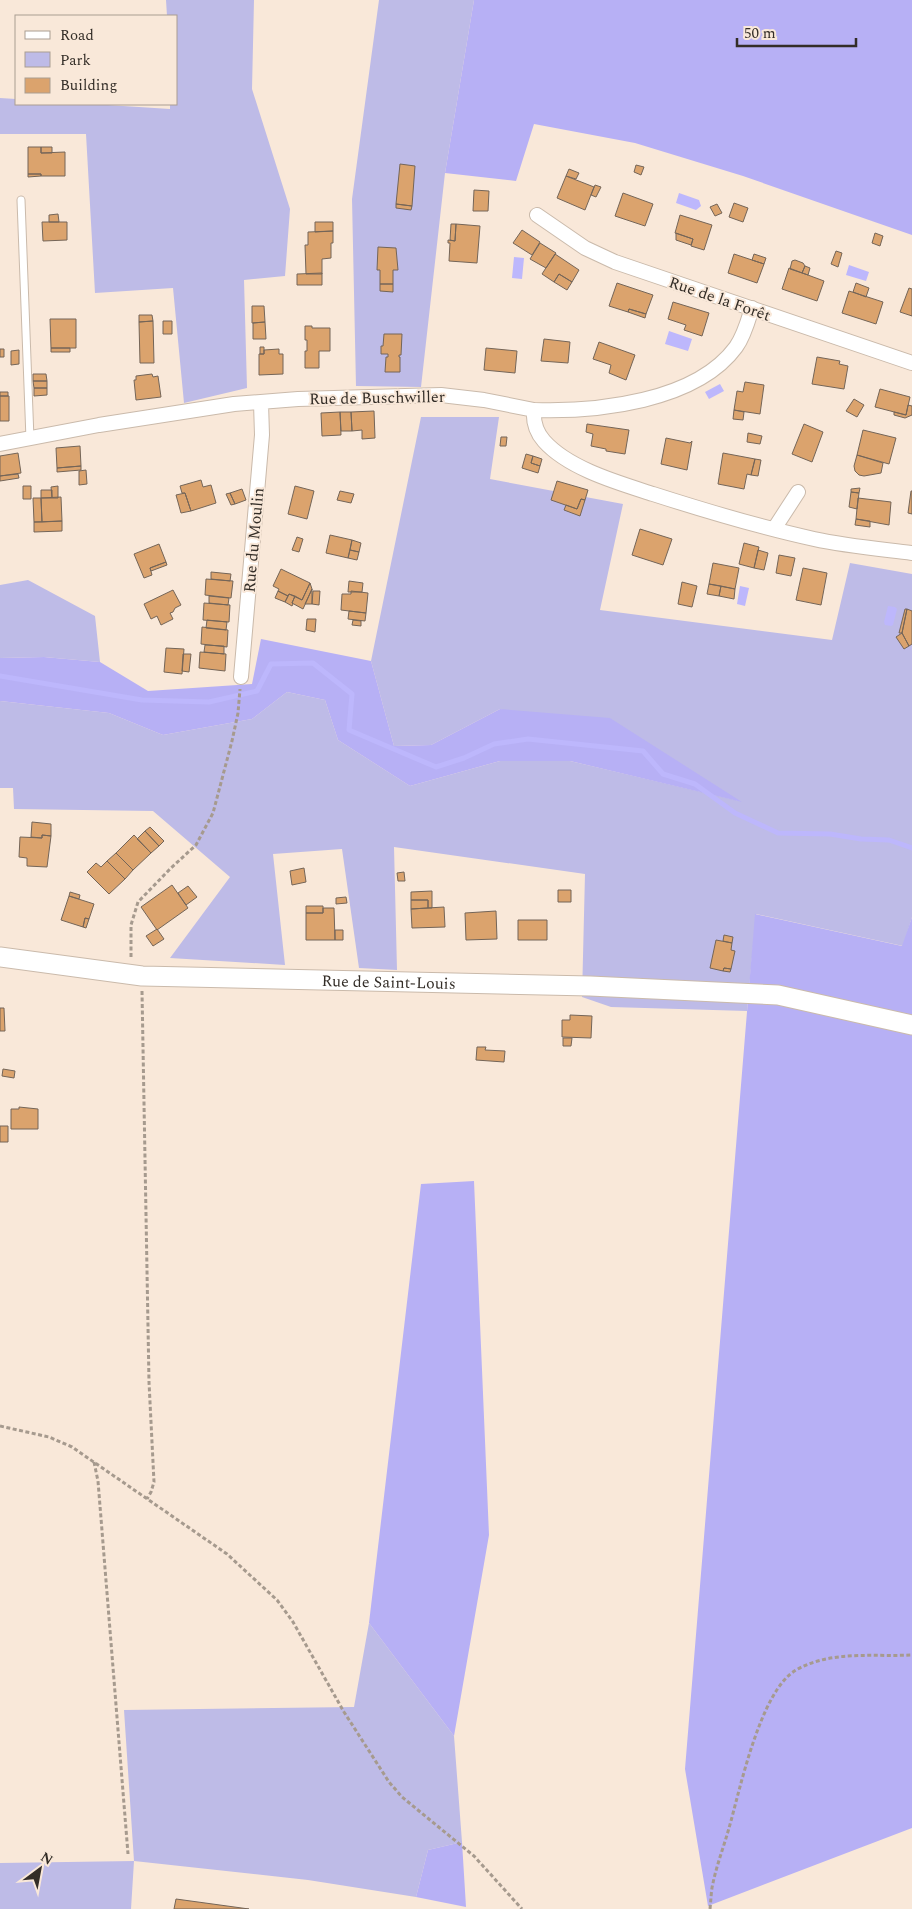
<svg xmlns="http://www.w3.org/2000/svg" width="912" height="1909" font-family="Spectral,serif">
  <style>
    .green { fill: #bebbe7 }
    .forest { fill: #b7b0f5 }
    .water { fill: #bdb7fc }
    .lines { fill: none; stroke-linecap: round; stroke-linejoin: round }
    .stream { stroke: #bdb7fc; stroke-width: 5 }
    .building { fill: #dba36d; stroke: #746558 }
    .lane-casing { stroke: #cabaab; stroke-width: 9 }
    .street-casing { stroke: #cabaab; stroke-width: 16 }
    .secondary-casing { stroke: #cabaab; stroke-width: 21 }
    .path { stroke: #a69a8e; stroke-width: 3; stroke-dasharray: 4 2.5; stroke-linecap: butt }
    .lane { stroke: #fff; stroke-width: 7 }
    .street { stroke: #fff; stroke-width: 14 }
    .secondary { stroke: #fff; stroke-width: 19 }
    .labels { text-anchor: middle; stroke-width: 4; stroke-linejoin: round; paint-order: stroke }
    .street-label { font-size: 16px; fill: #332d27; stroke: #f9e8d9 }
  </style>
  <rect width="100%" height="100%" fill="#f9e8d9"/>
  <path class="green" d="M166 0H254L252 89 290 209 285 276 244 280 247 388 184 403 173 288 95 293 86 134H0V98L16 99V104H92L170 109V104H176V16H167Z
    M379 0H474L445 173 421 387 356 386 352 199Z
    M421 417H499L490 479 623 504 600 610 832 640 850 563 912 574V917L903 946 756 914 747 1011 611 1007 582 997 585 874 394 847 397 970 359 968 342 849 273 854 285 965 170 958 230 877 153 811 14 809 13 788H0V701L109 713 163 735 252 719 287 692 325 700 338 740 410 786 500 761H570L740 801 500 709 431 745 394 746 371 661Z
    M28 580 95 616 100 662 44 657 0 658V585Z
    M369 1623 454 1736 462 1842 428 1850 416 1897 308 1880 134 1861 131 1909H0V1863L134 1861 124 1710 354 1707Z"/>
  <path class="forest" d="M474 0H912V235L743 176 635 143 534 124 516 181 445 173Z
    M261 639 371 661 394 746 431 745 500 709 610 718 742 802 570 761H500L410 786 338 740 325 700 287 692 252 719 163 735 109 713 0 701V658L44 657 100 662 148 691 252 684Z
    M755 914 902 946 912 917V1828L708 1906 685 1769Z
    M474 1181 489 1535 454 1736 369 1623 421 1184Z
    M462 1842 466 1907 416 1897 428 1850Z"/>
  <path class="water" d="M679 193 699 200 701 206 696 210 676 203Z
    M514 257 524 258 522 279 512 278Z
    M849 265 869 272 866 281 846 275Z
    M669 331 692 339 688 351 665 344Z
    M720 384 724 391 709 399 705 392Z
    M740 586 749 588 745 606 737 604Z
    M888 606 895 607 897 609 893 625 891 626 885 625 884 622Z"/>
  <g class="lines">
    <path class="stream" d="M0 676 142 700 209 702 257 691 271 664 313 663 352 694 349 730 436 767 464 758 494 744 528 739 643 751 663 774 695 784 735 813 778 833 830 834 861 839 889 840 912 848"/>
  </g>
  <path class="building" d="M28 147H41V153L65 152V176H41V174H28Z
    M41 147H52V153H41Z
    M400 164 415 166 412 206 396 204Z
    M636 165 644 167 641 175 634 172Z
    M569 169 579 173 576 179 566 176Z
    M28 174H41V176L28 177Z
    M566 176 594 187 585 210 557 198Z
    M595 185 601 187 596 197 591 195Z
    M474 190 489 191 488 211H473Z
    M623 193 653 204 645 226 615 216Z
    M734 203 748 208 743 222 729 217Z
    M396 204 412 206 411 210 396 208Z
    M717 204 722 213 715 216 710 207Z
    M58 214 59 222H49V215Z
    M680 215 712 225 704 250 691 246 693 239 675 233Z
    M42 222H67V240L43 241Z
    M315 222H333V231L315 232Z
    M451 224H456L455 241 450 240Z
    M456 224 480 226 477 263 449 261 450 243H448V240L455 241Z
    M522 230 540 242 532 255 513 243Z
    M333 231V243H331V258L322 259V274H306L305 245H308V232Z
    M676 233 693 239 691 245 676 240Z
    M875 233 883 236 880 246 872 243Z
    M540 243 556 253 546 268 530 259Z
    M378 247 396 248 398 270H393V284H380V270H377Z
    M836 251 842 253 838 267 831 264Z
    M555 254 579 270 572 282 559 274 554 282 542 274Z
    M734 254 764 264 757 283 728 273Z
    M754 254 766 258 764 264 752 260Z
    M795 260 803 263 805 266 802 273 790 269 792 261Z
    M805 266 810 268 808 275 802 273Z
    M789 268 824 281 817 301 782 289Z
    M322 273V285H297V274Z
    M559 274 572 282 567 290 554 282Z
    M617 283 653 295 646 314 629 309 628 312 609 306Z
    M856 283 869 288 866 297 853 292Z
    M380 284H393V292L380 291Z
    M909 288 912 289V316L900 312Z
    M849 291 883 302 876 324 842 313Z
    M673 302 709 313 702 336 684 330 686 325 668 319Z
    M252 306H264L265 322 252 323Z
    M629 309 646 314 645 318 628 312Z
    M139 315H152L153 321 139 322Z
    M50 319H76V348H51Z
    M153 321 154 363H140L139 322Z
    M163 321H172V334H163Z
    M265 322 266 339H253V323Z
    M305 326H312V328H330V351H319V368H305V351H307V340H305Z
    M384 334H402L401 355H399V357H400V372H385L386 357H388V354H381V346H383Z
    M544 339 570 342 568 363 541 361Z
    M599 342 635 355 626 380 609 373 611 365 593 359Z
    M260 347H264V354H260Z
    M51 348H70V352H51Z
    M486 348 517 351 515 373 484 370Z
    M0 349H4V357H0Z
    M279 349V354H283V374L259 375V354H264V350Z
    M19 350V364L11 365V351Z
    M817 357 840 361 839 364 848 366 844 389 812 384Z
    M33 374H46L47 381H33Z
    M152 374 153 377 158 376 161 397 136 400 134 380H136V376Z
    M33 381H47V388H34Z
    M745 382 764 385 760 414 734 410 737 391 743 392Z
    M34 388H47V395L34 396Z
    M880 389 910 397 906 415 875 407Z
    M0 392H8V396H0Z
    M0 396H9V421H0Z
    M854 399 864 405 857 417 846 411Z
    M908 405 912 406V415L905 418 894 415V412L906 415Z
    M734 410 744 412 743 420 733 419Z
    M374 411 375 438 362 439V430L352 431 351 412Z
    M340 412H351L352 431H341Z
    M340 412 341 435 322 436 321 413Z
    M587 424 629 430 625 454 606 451V449L591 446 593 434 586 432Z
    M804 424 823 432 812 462 792 454Z
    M863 430 896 438 889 464 857 455Z
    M748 433 762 436 760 444 747 442Z
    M501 437H507L506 446H500Z
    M666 438 690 443 692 441 687 470 661 464Z
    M80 446 81 466 57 468 56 448Z
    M18 453 21 473 0 476V456Z
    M723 453 755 459 751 475 747 474 744 489 718 484Z
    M526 454 533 456 531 463 540 466 538 473 522 468Z
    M857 455 883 463 881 473 864 476 859 475 855 471 854 466Z
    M533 456 542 459 540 466 531 463Z
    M755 459 761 460 758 476 751 475Z
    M81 466V470L57 472V468Z
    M86 470 87 484 79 485V471Z
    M18 474 19 478 0 481V476Z
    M201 480 203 487 211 485 216 503 191 511 185 493H182L180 486Z
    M557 481 588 490 585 500 581 499 577 509 551 500Z
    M23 486H31V499H23Z
    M58 486V498H52L51 487Z
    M295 486 314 491 307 519 288 514Z
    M860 488 859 493 851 492V489Z
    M242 489 246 500 235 504 230 493Z
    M41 490H52V498H41Z
    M340 491 354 494 351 503 337 500Z
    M911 491H912V514L908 513Z
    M851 492 859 493 857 509 849 507Z
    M185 493 191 511 181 513 176 495Z
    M230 493 235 504 231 505 226 494Z
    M61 497 62 521 42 522 41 498Z
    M33 498H41L42 522H34Z
    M858 498 891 502 889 525 856 519Z
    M581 499 585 500 580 516 564 510 566 505 577 509Z
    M856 519 870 521V527L855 525Z
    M62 521V531L34 532V522Z
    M640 529 672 539 663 565 632 555Z
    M330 535 352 540 348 558 326 553Z
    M297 537 303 539 299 552 292 550Z
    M352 540 361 543 359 552 350 550Z
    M744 543 759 547 754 568 739 564Z
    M159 544 166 562 150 568 152 575 144 578 134 554Z
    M350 550 359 552 357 560 348 558Z
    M758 550 768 553 764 570 754 568Z
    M779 555 795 558 791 576 776 573Z
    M166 562 167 565 151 571 150 568Z
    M713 563 739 568 735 589 709 584Z
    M803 568 827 573 821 605 796 600Z
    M281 569 310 583 302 600 289 594 288 596 278 591 279 589 273 586Z
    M211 572 231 574 230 581 211 579Z
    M206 579 233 581 231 598 205 595Z
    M349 581 363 583 362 592H348Z
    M682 582 697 586 692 607 678 604Z
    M310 583 312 589 303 609 292 603 295 596 302 600Z
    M709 584 721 586 719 596 707 594Z
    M721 586 735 589 734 599 719 596Z
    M312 589V604H305Z
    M173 590 181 605 175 608 173 612 170 613 173 619 161 625 157 616 151 619 144 604Z
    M278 591 288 596 285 602 275 598Z
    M313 591H320L319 605 312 604Z
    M351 591 368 593 366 613 341 610 342 594H351Z
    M289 594 295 596 292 603 293 604 292 606 285 602Z
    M209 596 229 598 228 605 209 603Z
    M204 603 230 605 229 622 203 620Z
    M905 609H907L902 633H899Z
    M907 609 912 611V644L909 646 902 633Z
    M349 611 366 613 365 621 348 619Z
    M307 619H316L315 632 306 630Z
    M207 620 227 622 226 630 206 628Z
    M353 620 361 621V626L352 625Z
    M202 627 228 630 227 647 201 644Z
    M902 633 909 646 904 649 896 637Z
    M205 645 224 646V654L204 652Z
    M166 648 184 649 182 674 164 672Z
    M200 652 226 654 225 671 199 668Z
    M183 654H191L189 672 182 671Z
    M32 822 51 824V836L42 835V838L31 837Z
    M150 827 164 841 159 846 145 831Z
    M145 831 159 846 151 853 137 839Z
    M42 835 51 836 47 867 27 866V858L19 857 20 837 42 838Z
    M134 835 151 853 133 870 116 853Z
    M116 853 133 870 125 879 107 861Z
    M107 861 125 879 109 894 87 872 96 863 101 867Z
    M304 868 306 882 292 885 290 871Z
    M404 872 405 881H398L397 873Z
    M172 885 188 908 157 930 141 907Z
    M188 886 197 897 186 905 178 893Z
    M558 890H571V902H558Z
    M432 891V908H428V900H411V892Z
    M70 892 80 895 79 899 69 896Z
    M69 896 94 904 89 919 85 918 83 927 61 920Z
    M346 897 347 903 336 904V898Z
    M411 900H428V908L411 909Z
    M306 906H323V913H306Z
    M444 907 445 927 412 928 411 909Z
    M323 908H334L335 940H306V913H323Z
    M496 911 497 939 466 940 465 913Z
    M85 918 89 919 86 928 83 927Z
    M518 920H547V940H518Z
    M157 929 164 939 153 946 146 936Z
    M335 930H343V940H335Z
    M724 935 733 937 732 943 723 941Z
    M716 940 732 943 731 950 735 951 731 969 724 968 723 971 710 968Z
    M724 968 731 969 730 972 723 971Z
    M0 1008H4L5 1031H0Z
    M570 1015 592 1016 591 1038 562 1037V1020H570Z
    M563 1038H572L571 1046H563Z
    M477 1047H486L485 1050 505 1051 504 1062 476 1060Z
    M3 1069 15 1071 14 1078 2 1076Z
    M19 1107 38 1109V1129H11V1109H19Z
    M0 1126H8V1142H0Z
    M176 1899 249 1909H174Z"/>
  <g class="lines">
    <defs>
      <path id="lane" d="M21 200 30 439"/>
      <path id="street" d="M537 215 585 248 615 262 912 363
        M534 410C596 412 696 402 736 347 744 336 748 321 752 308
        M0 444 99 425 234 404 298 399 441 395 484 400 534 410C533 422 536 432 544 441 569 469 619 483 653 494 706 511 759 527 814 539 846 546 880 549 912 553
        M774 529 798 492
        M241 677 262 435 261 403"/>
      <g id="secondary">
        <path id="s1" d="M0 957 142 976 590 986 778 995 912 1025"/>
      </g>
    </defs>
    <use href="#lane" class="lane-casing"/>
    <use href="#street" class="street-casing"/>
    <use href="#secondary" class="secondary-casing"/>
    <path class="path" d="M131 957V925L138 902 171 868 196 845 213 813 232 741 238 713 240 689
      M142 991 149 1382 154 1482 151 1492 147 1499
      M0 1426 49 1437 72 1447 227 1554 277 1600 293 1622 344 1712 389 1782 402 1797 474 1856 522 1909
      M94 1462 98 1481 128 1854
      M710 1909C711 1900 711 1891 713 1883 717 1864 724 1846 729 1828 740 1790 760 1691 796 1670 831 1650 874 1657 912 1655"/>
    <use href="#lane" class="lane"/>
    <use href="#street" class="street"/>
    <use href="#secondary" class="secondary"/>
  </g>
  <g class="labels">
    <g class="street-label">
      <text transform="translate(720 298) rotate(19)" y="6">Rue de la Forêt</text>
      <text transform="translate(377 397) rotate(-1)" y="6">Rue de Buschwiller</text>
      <text transform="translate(253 540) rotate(-85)" y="6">Rue du Moulin</text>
      <text dy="6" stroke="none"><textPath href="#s1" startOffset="390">Rue de Saint-Louis</textPath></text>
    </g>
  </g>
  <rect x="15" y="15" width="162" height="90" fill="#f9e8d9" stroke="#aa9d92"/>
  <rect x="25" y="31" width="25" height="8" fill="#ffffff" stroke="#aa9d92"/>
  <text x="60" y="40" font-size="15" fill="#332d27">Road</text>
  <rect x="25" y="52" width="25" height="15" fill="#bebbe7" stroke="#aa9d92"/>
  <text x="60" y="65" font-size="15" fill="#332d27">Park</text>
  <rect x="25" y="78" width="25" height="15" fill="#dba36d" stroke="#aa9d92"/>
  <text x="60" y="90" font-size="15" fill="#332d27">Building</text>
  <g transform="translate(40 1869) rotate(32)" stroke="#f9e8d9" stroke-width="4" paint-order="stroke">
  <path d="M0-4L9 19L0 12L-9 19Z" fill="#332d27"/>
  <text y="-8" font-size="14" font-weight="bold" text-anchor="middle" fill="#332d27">N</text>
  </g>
  <path d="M737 38v8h119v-8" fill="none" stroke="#332d27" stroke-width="2.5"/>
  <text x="744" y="38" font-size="15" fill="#332d27" stroke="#f9e8d9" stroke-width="4" paint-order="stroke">50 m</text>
</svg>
